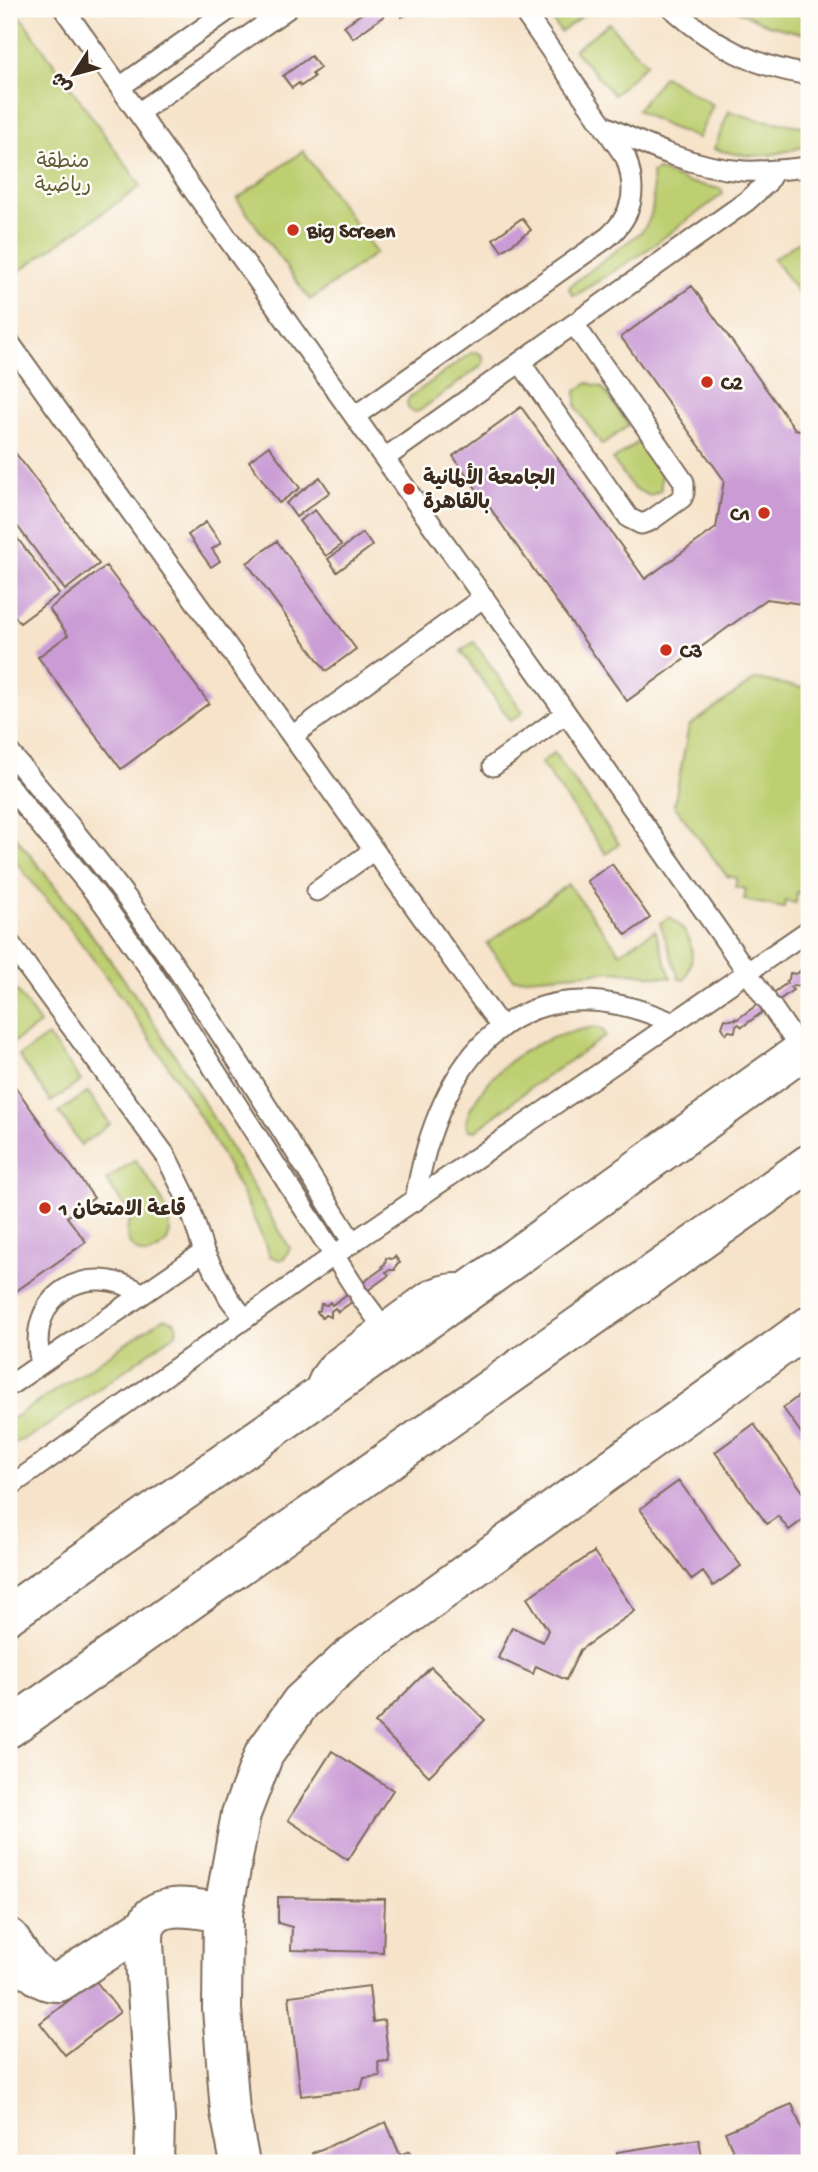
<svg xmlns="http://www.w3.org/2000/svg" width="818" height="2172" font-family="'Gochi Hand','Playpen Sans Arabic',sans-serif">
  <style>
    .green { fill: #becf72; stroke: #7c7c48; stroke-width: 2 }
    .building { fill: #ca9bd5 }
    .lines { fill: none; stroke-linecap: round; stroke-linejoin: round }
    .service-casing { stroke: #7c6b5a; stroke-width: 23 }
    .minor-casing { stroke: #7c6b5a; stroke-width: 42 }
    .secondary-casing { stroke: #7c6b5a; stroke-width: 42 }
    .service { stroke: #fff; stroke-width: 19 }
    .minor { stroke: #fff; stroke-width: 38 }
    .secondary { stroke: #fff; stroke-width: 38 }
    .poi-dot { fill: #c8321e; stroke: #fdfcf7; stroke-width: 2.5 }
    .labels { text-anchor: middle; stroke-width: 5; stroke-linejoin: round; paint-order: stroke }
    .park-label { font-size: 21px; fill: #625c37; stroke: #fdfcf7 }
    .poi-label { font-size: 21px; font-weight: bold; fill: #3b2a1e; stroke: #fdfcf7; text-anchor: start }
  </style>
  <rect width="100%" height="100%" fill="#fdfcf7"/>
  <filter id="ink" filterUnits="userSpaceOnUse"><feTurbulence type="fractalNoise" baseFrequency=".0143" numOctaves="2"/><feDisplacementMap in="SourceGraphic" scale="14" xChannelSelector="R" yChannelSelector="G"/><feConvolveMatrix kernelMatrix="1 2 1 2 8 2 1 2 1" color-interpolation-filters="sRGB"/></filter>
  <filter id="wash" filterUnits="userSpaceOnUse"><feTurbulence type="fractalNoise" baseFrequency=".00686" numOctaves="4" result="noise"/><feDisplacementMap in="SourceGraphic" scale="28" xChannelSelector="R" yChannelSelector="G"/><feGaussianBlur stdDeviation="1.57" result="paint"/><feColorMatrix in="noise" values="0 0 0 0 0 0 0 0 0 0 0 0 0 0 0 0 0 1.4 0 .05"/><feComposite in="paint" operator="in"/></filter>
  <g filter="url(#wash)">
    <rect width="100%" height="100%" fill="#f6e3c9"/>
    <path class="green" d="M9 9H15L141 186 9 278Z
      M544 9H592L561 32Z
      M734 9H809V35L768 25Z
      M609 23 623 40 647 63 614 95 574 50Z
      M664 76 713 105 698 138 667 126 637 110Z
      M729 111 755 119 809 127V145C769 157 755 160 714 149Z
      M303 151 376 253 310 300 237 199Z
      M658 170 687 182 721 189 723 194 644 252 576 295H573L569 289 571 285 642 231C657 213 653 195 652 173Z
      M809 235V306L773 259Z
      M477 352 482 355 484 361 481 366 419 411 413 412 408 408 407 402 410 397 471 353Z
      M588 383 602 387 629 425 602 445 576 407V391Z
      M640 441 661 472V490L650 496 633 488 613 460Z
      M474 642 523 712 511 721 461 651Z
      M756 679 809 689V893L797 892 796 903 785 901 784 908 744 900 746 889 735 887 737 878 727 876 674 805 689 726Z
      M554 753 619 844 606 854 541 763Z
      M9 829C68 901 123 974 173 1052 214 1117 250 1183 290 1248L285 1258 280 1260 270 1256C223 1138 139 1017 61 917 53 907 10 858 9 850 7 844 9 836 9 829Z
      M568 884 620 953 655 930 671 978 614 971 514 979 487 944Z
      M670 917C692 934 699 954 684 980L679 979 660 923Z
      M17 991 40 1024 11 1044 9 1041V997Z
      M595 1027 603 1030 606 1036 531 1087 476 1131 469 1130 466 1126C466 1114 474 1102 481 1092 508 1053 550 1034 595 1027Z
      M48 1036 81 1081 51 1102 19 1056Z
      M88 1092 110 1124 81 1145 59 1112Z
      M135 1160C152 1184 199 1241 145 1255 127 1248 122 1234 132 1217L106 1180Z
      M164 1318 175 1322 177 1330 175 1334 37 1433 9 1446V1419L15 1417Z"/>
    <g id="blocks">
      <path class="building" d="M368 9H379L384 16 353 38 344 26Z
        M396 9H414L402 17Z
        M311 56 320 68 312 74 314 77 301 86 299 83 292 88 283 76Z
        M522 218 531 230 502 251 493 239Z
        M692 286 795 429 809 432V605L767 599 627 701 453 456 521 407 645 579 716 528 724 480 621 337Z
        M269 446 300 488 279 503 249 461Z
        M14 451 99 564 65 590 9 515V455Z
        M320 477 330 492 296 517 286 503Z
        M315 510 341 545 326 556 299 521Z
        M206 522 221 543 212 549 220 561 211 567 188 535Z
        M9 527 59 594 20 623 9 608Z
        M363 533 372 546 337 572 328 559Z
        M277 541 356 649 326 671 247 563Z
        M106 566 209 703 121 769 38 657 68 635 49 609Z
        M612 864 650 918 626 935 587 881Z
        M800 971 804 978 799 986 794 985 790 987 793 990 742 1027 739 1024 736 1026 735 1032 729 1031 726 1034 722 1027 725 1019 732 1020 735 1018 736 1020 787 983 786 981 789 979 790 973 796 974Z
        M9 1078 94 1198 67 1217 86 1242 9 1296V1187L13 1184 9 1178Z
        M395 1256 400 1263 396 1265 395 1270H390L386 1272 389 1275 338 1312 335 1308 331 1311V1317L325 1315 322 1318 317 1312 320 1310 321 1304 327 1305 330 1302 332 1305 383 1268 382 1266 385 1264 386 1258 392 1259Z
        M809 1388V1444L783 1408Z
        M754 1424 809 1500V1515L789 1530 778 1516 767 1524 715 1452Z
        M679 1481 741 1566 713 1586 703 1572 692 1580 640 1509Z
        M594 1552 635 1611 580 1650 566 1680 536 1666 533 1674 498 1658 512 1627 543 1642 548 1630 527 1598Z
        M431 1667 485 1720 429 1776 375 1723Z
        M332 1751 393 1790 348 1860 288 1820Z
        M278 1897 385 1899 383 1952 291 1950 292 1927 278 1923Z
        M95 1980 120 2012 65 2055 40 2023Z
        M369 1986 373 2022 384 2020 389 2061 378 2062 380 2076 364 2078 361 2089 301 2096 289 1996Z
        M792 2104 809 2146V2163H738L725 2132Z
        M386 2122 400 2155 410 2151 415 2163H316L312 2153Z
        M699 2139 703 2163H619L617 2152Z"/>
    </g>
  </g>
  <g filter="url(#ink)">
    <use href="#blocks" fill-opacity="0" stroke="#7c6b5a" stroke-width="2"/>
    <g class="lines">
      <defs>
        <path id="service" d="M64 9 566 713 766 999
          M673 9C715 47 754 66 809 75
          M120 87 230 9
          M138 113 287 9
          M605 126C649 147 695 168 744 171 766 172 788 169 809 167
          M9 342 501 1027
          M520 362 629 518 641 524 650 521 682 498 684 493V482L574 324
          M355 416 608 237C634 214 637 190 626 158L522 9
          M385 458 747 201 767 183 774 171
          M292 736 484 597
          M9 752C47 797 84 842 119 888 204 1001 277 1124 353 1243
          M493 766 566 713
          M9 786 103 903 147 965 355 1288
          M317 891 374 850
          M9 942 166 1156 187 1199 204 1252 229 1298 245 1319
          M771 1006 802 1051
          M415 1201C438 1057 520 954 673 1023
          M360 1296 381 1324
          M41 1364C24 1295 86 1258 143 1294
          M9 1386 204 1252
          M314 1390 321 1374 329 1363 426 1292C440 1284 453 1281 470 1285
          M9 1487 333 1256 809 930"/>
        <path id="minor" d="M9 1938C21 1956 34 1984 59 1982L146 1926
          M154 2163 155 2118 144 1943C144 1938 144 1931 146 1926 157 1897 200 1910 223 1913
          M240 2163 230 2112 222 2009 223 1913 241 1814 264 1754 301 1702 349 1658 809 1326"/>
        <path id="secondary" d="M9 1614 491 1275 809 1046
          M9 1728 809 1164"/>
      </defs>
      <use href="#service" class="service-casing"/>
      <use href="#minor" class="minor-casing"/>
      <use href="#secondary" class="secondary-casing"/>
      <use href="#service" class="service"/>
      <use href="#minor" class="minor"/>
      <use href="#secondary" class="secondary"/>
    </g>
  </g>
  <g class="poi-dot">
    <circle cx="293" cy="230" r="7"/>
    <circle cx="707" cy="382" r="7"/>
    <circle cx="409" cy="489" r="7"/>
    <circle cx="764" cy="513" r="7"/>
    <circle cx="666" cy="650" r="7"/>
    <circle cx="45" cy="1208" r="7"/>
  </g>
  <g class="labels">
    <g class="park-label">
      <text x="63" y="167">منطقة<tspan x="63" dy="24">رياضية</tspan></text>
    </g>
    <g class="poi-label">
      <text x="307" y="237">Big Screen</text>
      <text x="721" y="389">C2</text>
      <text x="423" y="484">الجامعة الألمانية<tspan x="423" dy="24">بالقاهرة</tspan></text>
      <text x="750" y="520" text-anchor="end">C1</text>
      <text x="680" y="657">C3</text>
      <text x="59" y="1215">قاعة الامتحان 1</text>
    </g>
  </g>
  <rect width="818" height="2172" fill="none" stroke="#fdfcf7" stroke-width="35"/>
  <g transform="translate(74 74) rotate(234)" stroke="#fdfcf7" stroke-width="5" paint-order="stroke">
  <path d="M0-5L12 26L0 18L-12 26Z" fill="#3b2a1e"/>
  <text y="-10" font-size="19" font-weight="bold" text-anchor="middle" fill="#3b2a1e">ش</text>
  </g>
</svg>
